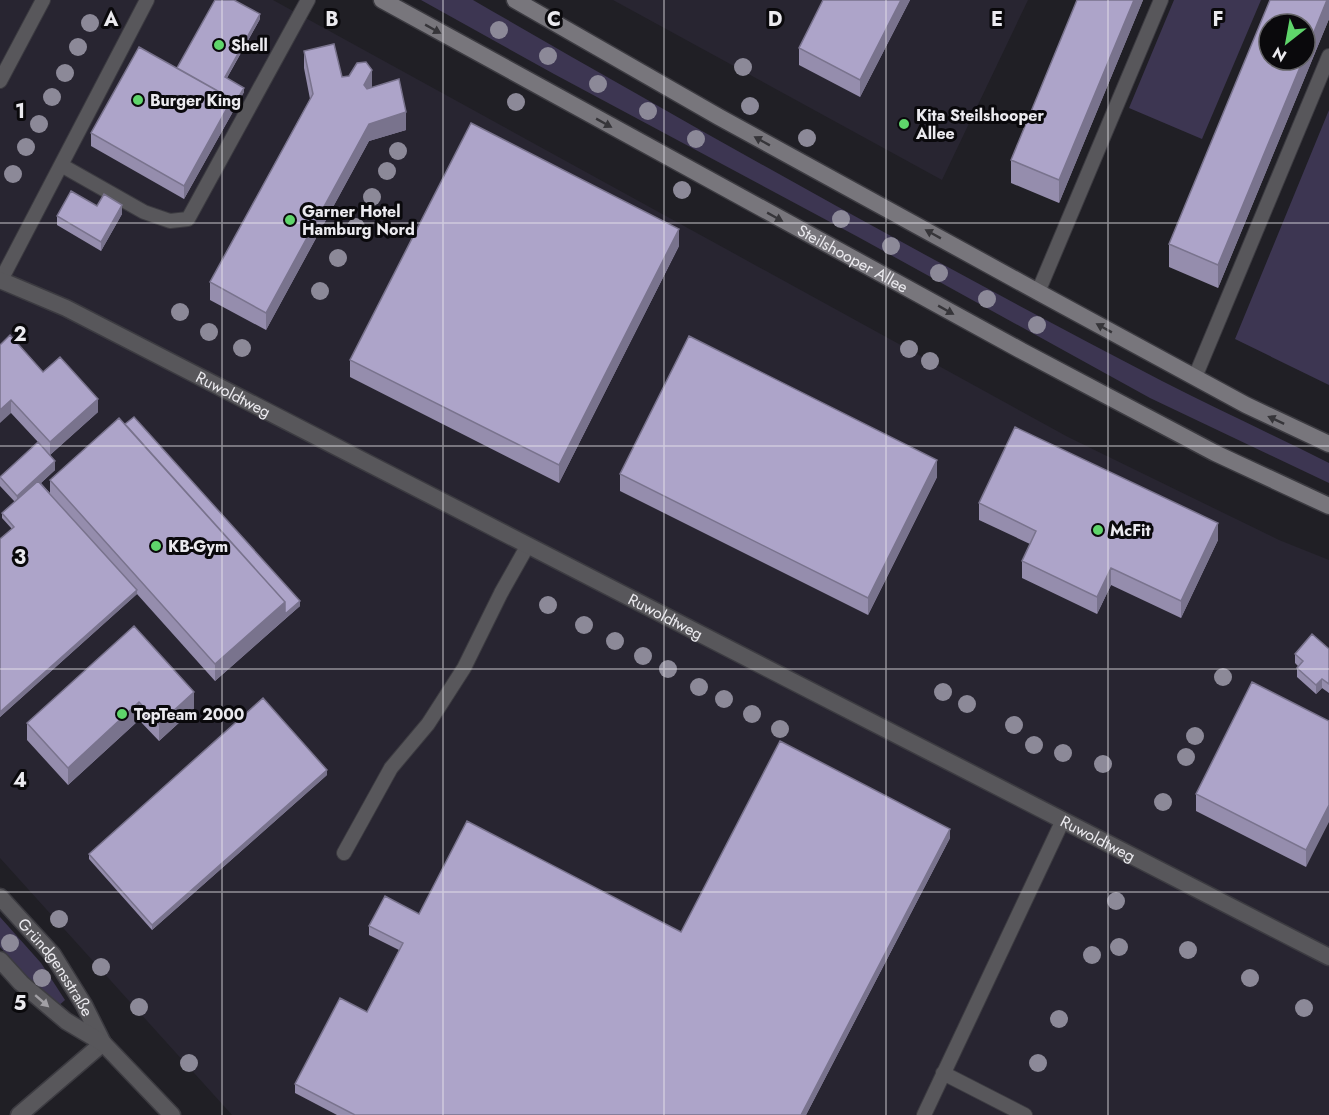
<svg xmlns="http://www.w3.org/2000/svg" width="1329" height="1115" font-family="Jost,sans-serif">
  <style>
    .built { fill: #282531 }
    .green { fill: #3d3652 }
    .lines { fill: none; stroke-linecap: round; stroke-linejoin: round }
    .service-casing { stroke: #3c3b41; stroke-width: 16 }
    .minor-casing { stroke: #3c3b41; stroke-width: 19 }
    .tertiary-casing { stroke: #3c3b41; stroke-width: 19 }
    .secondary-casing { stroke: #3c3b41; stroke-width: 19 }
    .service { stroke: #58575b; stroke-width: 14 }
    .minor { stroke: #58575b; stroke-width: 16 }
    .tertiary { stroke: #58575b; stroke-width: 16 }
    .secondary { stroke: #78767c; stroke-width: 16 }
    .tree { fill: #8c8998 }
    .wall { fill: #958dad }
    .shaded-wall { fill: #79738d }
    .building { fill: #ada4c9; stroke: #79738d; stroke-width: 1.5 }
    .oneway { fill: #363539 }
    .oneway2 { fill: #a2a0a5 }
    .grid { fill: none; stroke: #ebeaef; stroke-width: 1.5; stroke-opacity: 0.55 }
    .poi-dot { fill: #5fd56b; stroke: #0a090c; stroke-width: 2 }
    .labels { text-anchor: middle; stroke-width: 6; stroke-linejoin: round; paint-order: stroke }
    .poi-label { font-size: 16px; font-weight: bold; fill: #ebeaef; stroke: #0a090c; text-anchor: start }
    .street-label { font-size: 16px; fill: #ebeaef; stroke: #0a090c }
    .grid-label { font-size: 20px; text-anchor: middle; font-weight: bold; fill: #ebeaef; stroke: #0a090c; stroke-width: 6; stroke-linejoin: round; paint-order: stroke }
  </style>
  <rect width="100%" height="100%" fill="#201f25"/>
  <path class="built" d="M0 0H273L1068 437 1279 540 1329 560V1115H232L0 858Z
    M613 0H1028L942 180Z"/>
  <path class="green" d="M421 0H473C700 131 929 260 1162 381 1217 409 1273 435 1329 463V483L1150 398 860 238 554 74Z
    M1174 0H1261L1202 139 1129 108Z
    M1329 110V385L1235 339Z
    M0 917 41 963 65 1000 56 1008 0 947Z"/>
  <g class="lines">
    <defs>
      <path id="service" d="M0 81 43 0
        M61 165 144 212 170 221 188 219 308 0
        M1 280 147 0
        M1038 292 1161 0
        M1195 377 1329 56
        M344 853 391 768 428 724 464 668 501 593 528 545
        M943 1073 1025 1115
        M924 1115 1063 820"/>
      <g id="minor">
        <path id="s1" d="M0 280 66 308 1329 957"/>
        <path d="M19 1115 103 1043"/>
      </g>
      <g id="tertiary">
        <path id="s2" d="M0 897 53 955 84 1005 103 1043"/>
        <path d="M0 960 21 983 66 1021 103 1043 172 1115"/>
      </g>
      <g id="secondary">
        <path id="s3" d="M382 0 1022 351 1215 453 1329 506"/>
        <path d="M515 0 719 117 1038 292 1246 405 1329 444"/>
      </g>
    </defs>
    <use href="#service" class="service-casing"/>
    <use href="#minor" class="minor-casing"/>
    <use href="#tertiary" class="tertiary-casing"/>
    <use href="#secondary" class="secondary-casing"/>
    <use href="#service" class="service"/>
    <use href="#minor" class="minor"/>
    <use href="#tertiary" class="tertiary"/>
    <use href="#secondary" class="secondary"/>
  </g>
  <g class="tree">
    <circle cx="90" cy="23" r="9"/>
    <circle cx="499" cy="30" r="9"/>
    <circle cx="78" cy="47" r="9"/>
    <circle cx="548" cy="56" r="9"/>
    <circle cx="743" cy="67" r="9"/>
    <circle cx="65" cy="73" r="9"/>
    <circle cx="598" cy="84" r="9"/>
    <circle cx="52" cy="97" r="9"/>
    <circle cx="516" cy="102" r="9"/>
    <circle cx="750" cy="106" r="9"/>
    <circle cx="648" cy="111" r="9"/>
    <circle cx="39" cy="124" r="9"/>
    <circle cx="807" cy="138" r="9"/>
    <circle cx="696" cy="139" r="9"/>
    <circle cx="26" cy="147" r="9"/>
    <circle cx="398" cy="151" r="9"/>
    <circle cx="387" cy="171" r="9"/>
    <circle cx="13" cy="174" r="9"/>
    <circle cx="682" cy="190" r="9"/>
    <circle cx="372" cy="197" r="9"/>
    <circle cx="841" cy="219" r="9"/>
    <circle cx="356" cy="227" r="9"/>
    <circle cx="891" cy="246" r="9"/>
    <circle cx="338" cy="258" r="9"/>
    <circle cx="939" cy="273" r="9"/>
    <circle cx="320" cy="291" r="9"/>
    <circle cx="987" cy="299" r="9"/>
    <circle cx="180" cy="312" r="9"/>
    <circle cx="1037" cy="325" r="9"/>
    <circle cx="209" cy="332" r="9"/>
    <circle cx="242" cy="348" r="9"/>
    <circle cx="909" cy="349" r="9"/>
    <circle cx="930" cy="361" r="9"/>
    <circle cx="548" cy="605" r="9"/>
    <circle cx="584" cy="625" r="9"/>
    <circle cx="615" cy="641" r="9"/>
    <circle cx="643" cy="656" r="9"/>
    <circle cx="668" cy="669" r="9"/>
    <circle cx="1223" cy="677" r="9"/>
    <circle cx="699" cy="687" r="9"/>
    <circle cx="943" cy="692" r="9"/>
    <circle cx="724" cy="699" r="9"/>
    <circle cx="967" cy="704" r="9"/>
    <circle cx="752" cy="714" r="9"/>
    <circle cx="1014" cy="725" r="9"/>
    <circle cx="780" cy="729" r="9"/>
    <circle cx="1195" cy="736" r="9"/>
    <circle cx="1034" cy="745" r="9"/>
    <circle cx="1063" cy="753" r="9"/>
    <circle cx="1186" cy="757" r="9"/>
    <circle cx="1103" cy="764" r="9"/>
    <circle cx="1163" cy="802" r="9"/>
    <circle cx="1116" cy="901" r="9"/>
    <circle cx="59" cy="919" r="9"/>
    <circle cx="10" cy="943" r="9"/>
    <circle cx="1119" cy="947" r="9"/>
    <circle cx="1188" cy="950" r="9"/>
    <circle cx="1092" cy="955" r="9"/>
    <circle cx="101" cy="967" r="9"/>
    <circle cx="42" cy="978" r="9"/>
    <circle cx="1250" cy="978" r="9"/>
    <circle cx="139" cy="1007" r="9"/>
    <circle cx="1304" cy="1008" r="9"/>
    <circle cx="1059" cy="1019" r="9"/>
    <circle cx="189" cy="1063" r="9"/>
    <circle cx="1038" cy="1063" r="9"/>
  </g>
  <path class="wall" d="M823 0H910L860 97 799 65V48Z
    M1077 0H1143L1059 203 1011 183V160Z
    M1329 0V19L1218 288 1169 267V244Z
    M260 19 227 78 244 92 184 199 91 146V133L177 68Z
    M304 51 342 77 372 87 406 130 369 141 266 330 210 300V282L310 99 304 68Z
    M97 206 122 214 101 251 57 225V216Z
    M679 246 559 483 350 377V360Z
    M0 345 43 372 98 412 50 455 55 470 41 483 50 493V480L300 606 215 681 137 594 0 717V539L12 529 2 518V513L15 502 0 486V477L38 442 11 413Z
    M620 474 937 477 868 615 620 491Z
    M979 503 1218 540 1181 618 1111 585 1097 614 1022 578V561L1030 544 979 520Z
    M134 626 194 709 159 741 139 720 68 785 27 740V723Z
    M1329 649V693L1322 688 1316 694 1297 677V668L1298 666 1295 663V654Z
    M1329 721 1306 867 1196 811V794Z
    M327 775 152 930 89 859V854Z
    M950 838 806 1115H337L295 1093V1084L367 1012 399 950 369 935V926L419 914 681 932Z"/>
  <path class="shaded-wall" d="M901 0H910L860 97V80Z
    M1134 0H1143L1059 203V180Z
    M1327 0H1329V19L1218 288V265L1303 60H1305V54Z
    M260 14V19L225 81V77Z
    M372 70V88L364 102V85Z
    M244 88V92L184 199V186L232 99Z
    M406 112V130L369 141 266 330V313L369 124Z
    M122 205V214L101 251V242Z
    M679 229V246L559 483V465Z
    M98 399V412L50 455V442Z
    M11 400V413L0 423V410Z
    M937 460V477L868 615V598Z
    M55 461V470L17 505V496Z
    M1218 523V540L1181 618V601Z
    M1111 568V585L1097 614V597Z
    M137 590V594L0 717V712Z
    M300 601V606L285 619V614Z
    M285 602V619L215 681V664Z
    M1322 679V688L1316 694V685Z
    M194 692V709L159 741V724Z
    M139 702V720L68 785V768Z
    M327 770V775L152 930V925Z
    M1329 805V822L1306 867V850Z
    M950 829V838L806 1115H801Z"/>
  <path class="building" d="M215 0H234L260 14 225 77 244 88 232 108V99L177 68Z
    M823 0H901L860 80 799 48Z
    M1077 0H1134L1059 180 1011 160Z
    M1270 0H1327L1305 54V24H1269V60H1303L1218 265 1169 244Z
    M334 44 342 77 349 76 357 63 366 62 372 70 364 85 367 89 399 79 406 112 369 124 266 313 210 282 313 94 304 51Z
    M139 47 232 99 184 186 91 133Z
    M471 123 679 229 559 465 350 360Z
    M71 191 97 206 104 194 122 205 101 242 57 216Z
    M10 335 43 372 60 357 98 399 50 442 11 400 0 410V345Z
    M689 336 937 460 868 598 620 474Z
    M134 417 300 601 285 614V602L125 424Z
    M119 418 285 602 215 664 50 480Z
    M1015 427 1218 523 1181 601 1111 568 1097 597 1022 561 1036 531 979 503Z
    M38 442 55 461 17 496 0 477Z
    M38 481 137 590 0 712V539L14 527 2 513Z
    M134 626 194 692 159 724 139 702 68 768 27 723Z
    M1312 634 1329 649V684L1322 679 1316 685 1297 668 1303 661 1295 654Z
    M1252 682 1329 721V805L1306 850 1196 794Z
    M263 698 327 770 152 925 89 854Z
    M780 741 950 829 801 1115H355L295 1084 340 998 367 1012 403 943 369 926 385 896 419 914 467 821 681 932Z"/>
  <defs><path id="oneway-solid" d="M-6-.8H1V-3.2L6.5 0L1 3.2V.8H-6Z" transform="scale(1.5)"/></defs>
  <g class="oneway">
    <use href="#oneway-solid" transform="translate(433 29) rotate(29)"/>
    <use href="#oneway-solid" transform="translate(604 123) rotate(29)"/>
    <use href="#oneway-solid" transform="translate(762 141) rotate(-151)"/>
    <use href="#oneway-solid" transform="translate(775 217) rotate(29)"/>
    <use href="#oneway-solid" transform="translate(933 234) rotate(-151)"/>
    <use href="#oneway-solid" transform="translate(946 310) rotate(29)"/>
    <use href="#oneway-solid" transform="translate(1104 328) rotate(-151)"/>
    <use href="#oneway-solid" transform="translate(1276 420) rotate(-155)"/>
  </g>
  <use class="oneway2" href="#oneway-solid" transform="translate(42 1001) rotate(41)"/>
  <path class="grid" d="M222 0V1115M443 0V1115M664 0V1115M886 0V1115M1108 0V1115M0 223H1329M0 446H1329M0 669H1329M0 892H1329"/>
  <g class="poi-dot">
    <circle cx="219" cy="45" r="6"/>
    <circle cx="138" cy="100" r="6"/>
    <circle cx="904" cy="124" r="6"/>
    <circle cx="290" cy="220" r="6"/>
    <circle cx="1098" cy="530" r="6"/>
    <circle cx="156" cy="546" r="6"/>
    <circle cx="122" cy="714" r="6"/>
  </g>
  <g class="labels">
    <g class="poi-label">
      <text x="231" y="51">Shell</text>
      <text x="150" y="106">Burger King</text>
      <text x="916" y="121">Kita Steilshooper<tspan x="916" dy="18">Allee</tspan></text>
      <text x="302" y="217">Garner Hotel<tspan x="302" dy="18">Hamburg Nord</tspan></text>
      <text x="1110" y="536">McFit</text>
      <text x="168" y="552">KB-Gym</text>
      <text x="134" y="720">TopTeam 2000</text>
    </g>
    <g class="street-label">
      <text dy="6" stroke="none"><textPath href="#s3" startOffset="537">Steilshooper Allee</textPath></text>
      <text dy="6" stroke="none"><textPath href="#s1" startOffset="260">Ruwoldtweg</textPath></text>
      <text dy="6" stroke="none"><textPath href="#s1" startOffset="746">Ruwoldtweg</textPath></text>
      <text dy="6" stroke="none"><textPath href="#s1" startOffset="1232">Ruwoldtweg</textPath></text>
      <text dy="6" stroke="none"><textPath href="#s2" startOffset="90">Gründgensstraße</textPath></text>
    </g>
  </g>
  <g class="grid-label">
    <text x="111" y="26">A</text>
    <text x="332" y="26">B</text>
    <text x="554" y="26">C</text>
    <text x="775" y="26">D</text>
    <text x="997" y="26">E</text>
    <text x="1218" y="26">F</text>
    <text x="20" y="118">1</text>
    <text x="20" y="341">2</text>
    <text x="20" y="564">3</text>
    <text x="20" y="787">4</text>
    <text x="20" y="1010">5</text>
  </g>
  <g transform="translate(1287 42) rotate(211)"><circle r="28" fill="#0a090c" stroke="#646367" stroke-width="1.5"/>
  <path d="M0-4.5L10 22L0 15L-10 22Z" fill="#5fd56b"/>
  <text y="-9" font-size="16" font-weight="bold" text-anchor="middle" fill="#ebeaef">N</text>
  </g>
</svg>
